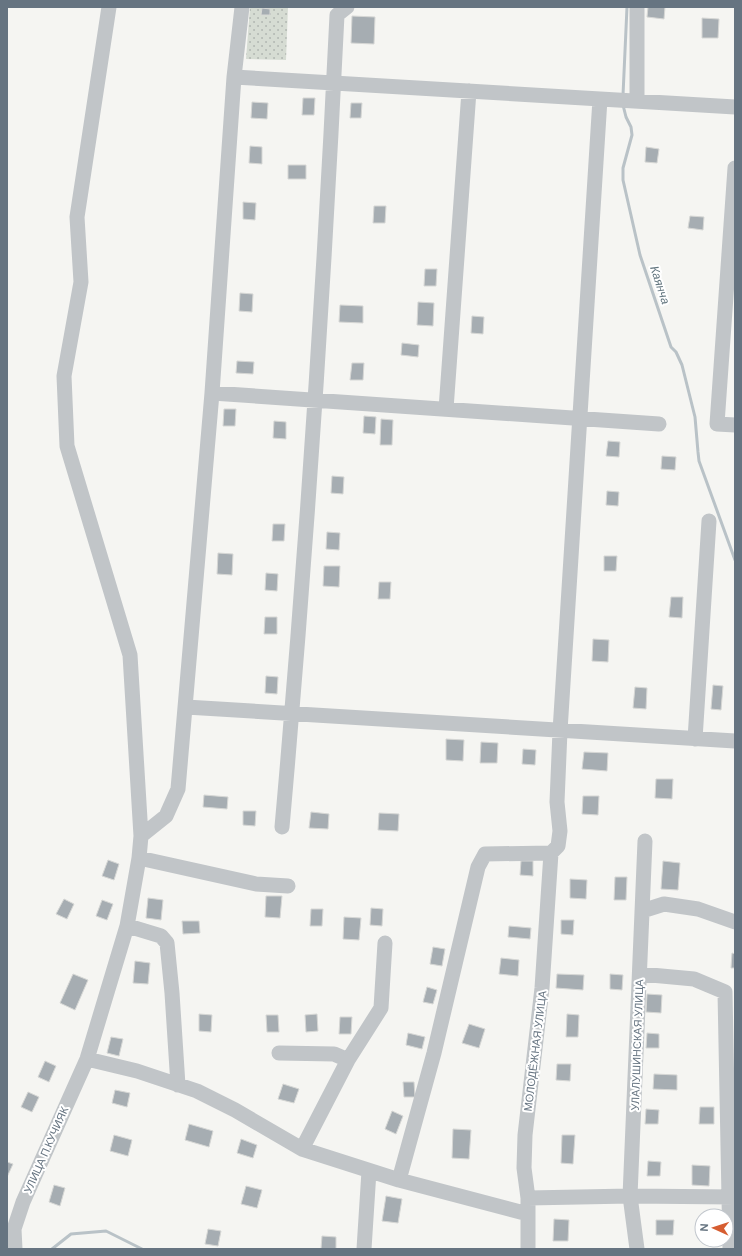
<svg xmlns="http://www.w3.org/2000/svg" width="742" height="1256" font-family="'DM Sans',sans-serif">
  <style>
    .grass { fill: url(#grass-dots) }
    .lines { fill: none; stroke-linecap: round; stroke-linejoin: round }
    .stream { stroke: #b9c2c7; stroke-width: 3 }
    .building { fill: #a6adb2; stroke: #d6d7d5 }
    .minor { stroke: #c1c5c8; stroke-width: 15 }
    .labels { text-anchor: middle; stroke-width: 4; stroke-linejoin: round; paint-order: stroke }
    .street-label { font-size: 11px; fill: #667481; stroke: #fff }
    .water-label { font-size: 12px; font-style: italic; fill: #62757e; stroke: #fff }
  </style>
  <defs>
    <pattern id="grass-dots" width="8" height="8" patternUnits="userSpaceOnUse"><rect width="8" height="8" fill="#d6dcd3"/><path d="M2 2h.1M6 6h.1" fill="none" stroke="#b1b7b1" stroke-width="1.8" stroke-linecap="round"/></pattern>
  </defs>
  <rect width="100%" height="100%" fill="#f5f5f2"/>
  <path class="grass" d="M250 7H288L286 60 246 59Z"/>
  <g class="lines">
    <path class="stream" d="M623 95 627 7
      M623 105 626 117 631 127 632 135 623 168V180L640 255 671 347 676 352 682 365 695 417 698 452 699 461 735 560
      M52 1249 71 1234 106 1231 142 1249"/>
  </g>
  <path class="building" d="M648 7H665L664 19 647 17Z
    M262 8 270 9V15H261Z
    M352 16 375 17 374 44 351 43Z
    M702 18 719 19 718 38H702Z
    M303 98H315L314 115H302Z
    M252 102 268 103 267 119 251 118Z
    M351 103H362L361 118H350Z
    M250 146 262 147V164L249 163Z
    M646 147 659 149 657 163 645 162Z
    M288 165H306V179H288Z
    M243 202 256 203 255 220 243 219Z
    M374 206H386L385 223H373Z
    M690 216 704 217 703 230 688 228Z
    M425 269H437L436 286H424Z
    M240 293 253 294 252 312 239 311Z
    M418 302 434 303 433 326 417 325Z
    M340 305 363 306V323L339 322Z
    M472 316 484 317 483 334 471 333Z
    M402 343 419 345 418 357 401 355Z
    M237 361 254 362 253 374 236 373Z
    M352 363H364L363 380H350Z
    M224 409H236L235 426H223Z
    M364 416 376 417 375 434 363 433Z
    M381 419 393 420 392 445H380Z
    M274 421 286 422V439L273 438Z
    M608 441 620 442 619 457 606 456Z
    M662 456 676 457 675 470 661 469Z
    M332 476 344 477 343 494 331 493Z
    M607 491 619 492 618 506 606 505Z
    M273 524H285L284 541H272Z
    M327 532 340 533 339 550 326 549Z
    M218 553 233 554 232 575 217 574Z
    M604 556H617L616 571H604Z
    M324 566H340L339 587 323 586Z
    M266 573 278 574 277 591 265 590Z
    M379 582H391L390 599H378Z
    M671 597H683L682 618 669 617Z
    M265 617H277V634H264Z
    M593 639 609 640 608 662 592 661Z
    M266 676 278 677 277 694 265 693Z
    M713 685 723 686 721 710 711 709Z
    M635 687 647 688 646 709 633 708Z
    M446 739 464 740 463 761 446 760Z
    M481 742 498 743 497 763H480Z
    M523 749 536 750 535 765 522 764Z
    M584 752 608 753 607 771 582 769Z
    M656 779H673L672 799 655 798Z
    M204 795 228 797 227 809 203 807Z
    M583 796H599L598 815 582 814Z
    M243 811H256L255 826 243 825Z
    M311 812 329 814 328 829 309 828Z
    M379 813 399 814 398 831 378 830Z
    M108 860 119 864 114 880 102 876Z
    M521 861H533V876L520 875Z
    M663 861 680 863 678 890 661 889Z
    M615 877H627L626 900H614Z
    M570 879 587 880 586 899 570 898Z
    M266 896H282L280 918 265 917Z
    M148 898 163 900 161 920 146 918Z
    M64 899 74 904 67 919 56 914Z
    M102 900 113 904 107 920 96 916Z
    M371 908 383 909 382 926 370 925Z
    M311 909H323L322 926H310Z
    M344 917 361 918 359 940 343 939Z
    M561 920H574L573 935 561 934Z
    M182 921H199L200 933 183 934Z
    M509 926 531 928 530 939 508 937Z
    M433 947 445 949 442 966 430 964Z
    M732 953 735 954V968H731Z
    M501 958 519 960 518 976 499 974Z
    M135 961 150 963 148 984 133 983Z
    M73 974 88 980 75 1010 60 1003Z
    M557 974 584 975 583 990 556 988Z
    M610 974 623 975 622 990 610 989Z
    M427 987 437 990 433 1004 423 1002Z
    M647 994 662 995 661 1013 646 1012Z
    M199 1014 212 1015 211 1032 199 1031Z
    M317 1014 318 1031 306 1032 305 1015Z
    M567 1014 579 1015 578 1037H566Z
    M266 1015H278L279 1032H267Z
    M340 1017H352L351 1034H339Z
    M469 1024 485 1029 479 1048 462 1043Z
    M408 1033 425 1037 422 1049 406 1045Z
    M647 1033 659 1034V1048H646Z
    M111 1037 123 1039 119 1056 107 1053Z
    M45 1061 56 1066 49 1082 38 1077Z
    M557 1064H571L570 1081 556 1080Z
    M654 1074 677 1075V1090L653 1089Z
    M403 1082H414L415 1097H404Z
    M283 1084 299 1089 294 1103 278 1099Z
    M115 1090 130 1093 127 1107 112 1103Z
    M28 1092 39 1097 32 1112 21 1107Z
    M700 1107H714V1124H699Z
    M646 1109 659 1110 658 1124H645Z
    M392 1111 403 1116 396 1134 385 1129Z
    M189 1124 213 1131 209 1147 185 1140Z
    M453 1129 471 1130 469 1159 452 1158Z
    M114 1135 132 1140 128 1156 110 1151Z
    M562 1135H575L573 1164 561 1163Z
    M241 1139 257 1145 253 1158 237 1153Z
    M648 1161 661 1162 660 1176H647Z
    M7 1162 13 1164 7 1177Z
    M692 1165 710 1166 709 1186 692 1185Z
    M54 1185 65 1188 60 1206 49 1202Z
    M246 1186 262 1190 257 1208 241 1204Z
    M386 1196 402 1199 398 1223 382 1221Z
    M554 1219 569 1220 568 1241H553Z
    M656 1220H674L673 1235H656Z
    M208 1229 221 1231 218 1246 205 1244Z
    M322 1236 336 1237V1249H321Z"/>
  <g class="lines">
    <path class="minor" d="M109 7 77 217 81 282 64 376 67 446 130 655 141 836
      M637 7V101
      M234 77 735 107
      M735 168 717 424 735 425
      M212 393 659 424
      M446 409 469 91
      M186 707 735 741
      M695 739 709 521
      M282 827C306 557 324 286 337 15L347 7
      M139 858 256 884 288 886
      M642 911 664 904 698 909 735 922
      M128 926 161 936 167 943 172 993 178 1085
      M640 974 694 979 725 992 730 1249
      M279 1053 334 1054 348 1060
      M87 1059 137 1071 197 1091 235 1110 302 1149 399 1180 528 1214
      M302 1149 348 1060 381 1008 385 943
      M399 1180 434 1053 478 867 485 854 551 853 558 846 560 831 557 802 560 731 600 99
      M528 1198 630 1196 735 1197
      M15 1249 14 1229 23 1202 87 1059 127 926 139 858 141 836 166 816 178 789 212 393 234 77 242 7
      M364 1249 369 1171
      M528 1249V1198L524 1168 525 1135 542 988 551 853
      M637 1249 630 1196 645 841"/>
  </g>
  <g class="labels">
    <g class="street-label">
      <text transform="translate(637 1045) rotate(-88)" y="4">УЛАЛУШИНСКАЯ УЛИЦА</text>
      <text transform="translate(535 1051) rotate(-83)" y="4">МОЛОДЁЖНАЯ УЛИЦА</text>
      <text transform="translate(46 1150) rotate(-66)" y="4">УЛИЦА П.КУЧИЯК</text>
    </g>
    <g class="water-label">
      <text transform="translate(660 285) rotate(72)" y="4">Каянча</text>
    </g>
  </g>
  <rect width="742" height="1256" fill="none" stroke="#667481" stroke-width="16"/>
  <g transform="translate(714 1228) rotate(273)"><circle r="19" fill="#ffffff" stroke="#c2c7cd"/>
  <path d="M0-3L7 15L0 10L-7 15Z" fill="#d65d31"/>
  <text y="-6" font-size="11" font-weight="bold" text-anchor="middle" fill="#667481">N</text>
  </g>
</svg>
